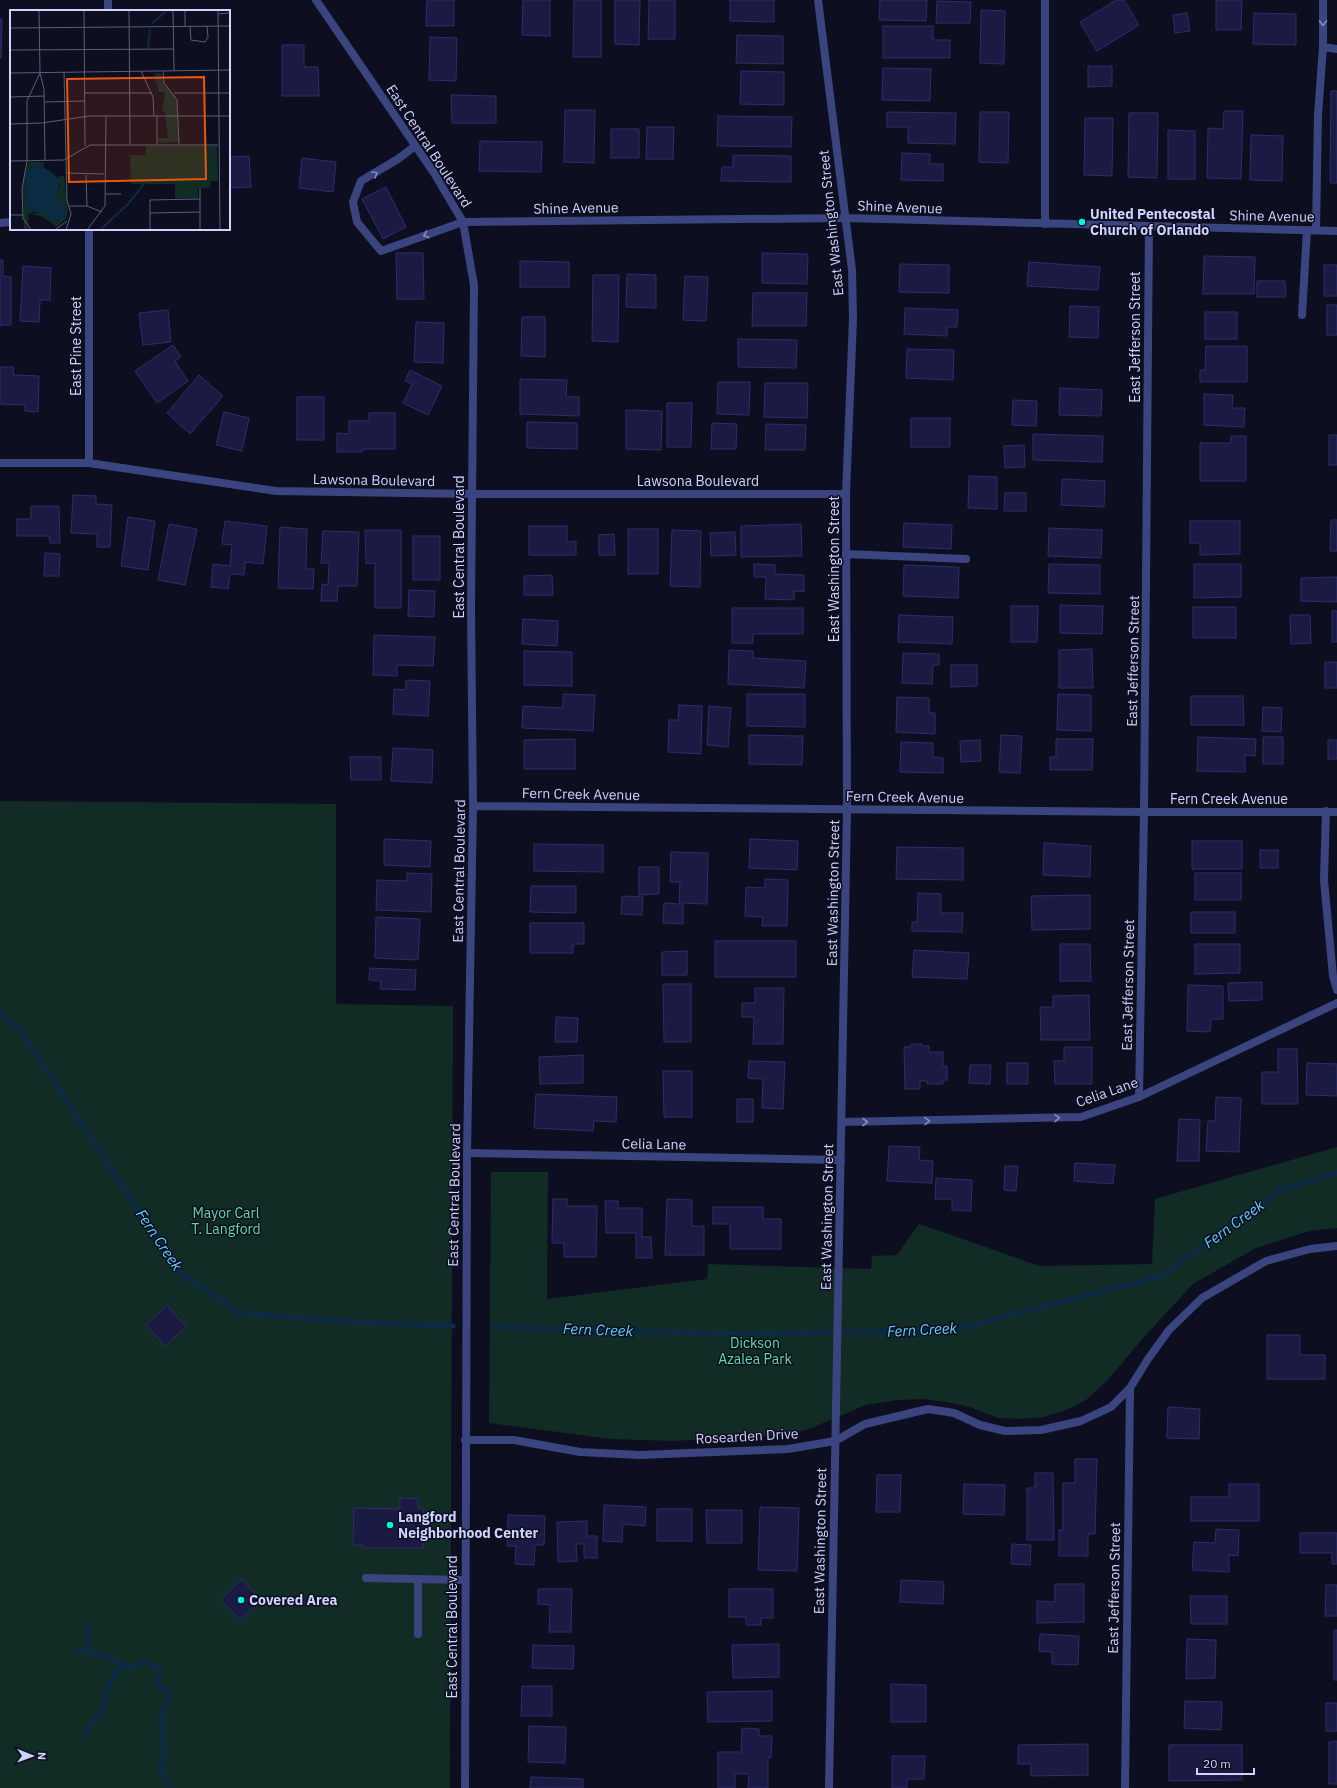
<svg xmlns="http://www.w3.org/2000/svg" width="1337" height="1788" font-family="'IBM Plex Sans',sans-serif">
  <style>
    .green { fill: #112b25 }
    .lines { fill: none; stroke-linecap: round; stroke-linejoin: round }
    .stream { stroke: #0c2a41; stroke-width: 5.5 }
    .building { fill: #1b1a42; stroke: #2d2d6d }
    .service { stroke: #3a447f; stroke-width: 8 }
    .minor { stroke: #3a447f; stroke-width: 8 }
    .tertiary { stroke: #3a447f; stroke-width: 8 }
    .oneway { stroke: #848cbe }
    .poi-dot { fill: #06f3dd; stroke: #0e0e21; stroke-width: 1.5 }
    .labels { text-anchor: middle; stroke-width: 3; stroke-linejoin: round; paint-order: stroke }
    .street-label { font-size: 14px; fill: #cfd3fe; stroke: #0e0e21 }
    .poi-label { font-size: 14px; font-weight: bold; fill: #cfd3fe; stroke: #0e0e21; text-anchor: start }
    .park-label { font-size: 14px; fill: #5ddca4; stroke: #0e0e21 }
    .water-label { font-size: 15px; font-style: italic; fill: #5fd1fb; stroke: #0e0e21 }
    .inset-river { fill: none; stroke: #0c2a41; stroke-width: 2 }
    .inset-road { fill: none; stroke: #5b5d79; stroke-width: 1 }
    .view { fill: #e8590c; fill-opacity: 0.15; stroke: #e8590c; stroke-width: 2 }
    .inset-edge { fill: none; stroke: #cfd3fe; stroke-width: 2 }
  </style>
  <rect width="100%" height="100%" fill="#0e0e21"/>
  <path class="green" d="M0 801 336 804V1004L453 1006 450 1788H0Z
    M1337 1147V1228L1310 1231 1256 1248 1193 1284 1144 1337 1106 1382 1086 1400 1069 1409 1044 1417 1021 1419 998 1418 970 1407 946 1402 924 1399 897 1400 866 1405 809 1429 782 1435 672 1441 611 1439 489 1423 491 1172H548L547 1299 707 1279 708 1264 871 1269 872 1256 897 1255 919 1224 1040 1266 1152 1264 1155 1199Z"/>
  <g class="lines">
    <path class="stream" d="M0 1013 19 1029 179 1272 239 1313 367 1323 453 1326
      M493 1327 739 1334 953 1330 1162 1276 1280 1190 1337 1172
      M89 1626 86 1651 94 1655H106L120 1664 132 1667 142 1663 151 1664 157 1668 159 1672 158 1685 169 1692 162 1715 163 1745 161 1748 166 1754 159 1766C162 1769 168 1782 169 1788
      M76 1653 86 1651
      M85 1736 90 1726 102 1711 107 1688 117 1673 120 1664"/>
  </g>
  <path class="building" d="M427 0H454V26H426Z
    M523 0H550V36L522 35Z
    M574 0H601V57H573Z
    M615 0H640L639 45 615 44Z
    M649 0H675V39H648Z
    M730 0H774V22L730 21Z
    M880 0H927L926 21 879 20Z
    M1116 0H1124L1139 25 1097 51 1080 22Z
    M1216 0H1242L1241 30H1216Z
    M937 1 971 2 970 23H936Z
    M981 10 1005 11 1004 64 980 63Z
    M1187 13 1190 31 1175 33 1173 15Z
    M1254 13 1296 14V45L1253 44Z
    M0 19H2L1 58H0Z
    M883 26H933V40H950V58H883Z
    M737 35 783 36V64L736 63Z
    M430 37 457 38 456 81 429 80Z
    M282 45H304V67H318L319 96H282Z
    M1088 66H1112V86L1088 87Z
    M883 68 931 69 930 101 882 100Z
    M741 71 784 72V105L740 104Z
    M1331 91H1337V183H1330Z
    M451 95 496 96V123H452Z
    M565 110H595L594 163 564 162Z
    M1224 111H1243L1241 179 1207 178 1208 128 1223 129Z
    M887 112 956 113 955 144 908 143V127H887Z
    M980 112H1009L1008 163 979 162Z
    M1129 113H1158L1157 178 1128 177Z
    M718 116 792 117 791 147 717 146Z
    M1085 118H1113L1112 176 1084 175Z
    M647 127H674L673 159H646Z
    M611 129H639V158H611Z
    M1168 130 1195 131V179H1168Z
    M1251 135 1283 136 1282 181 1250 180Z
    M480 141 542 142 541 172 479 171Z
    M902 153 930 154V164H943V181L901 180Z
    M733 155 791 156V182L721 181 722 167H733Z
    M249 156 251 187 229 188V157Z
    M302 158 336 162 333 192 299 188Z
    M386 187 406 227 383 239 362 199Z
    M396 253H423L424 299H397Z
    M762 253 808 254 807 284 762 283Z
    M1204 256 1255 257 1254 294H1203Z
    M0 260H3V276L11 277V325H0Z
    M520 261 569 262V287H520Z
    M1029 262 1100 267 1098 290 1027 286Z
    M900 264 949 265V293L899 292Z
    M1324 265H1337V296H1324Z
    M23 266 51 268 50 300H40L39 322 20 321Z
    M627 274 656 275V308L626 307Z
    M593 275H619L618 342 592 341Z
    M685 276 708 277 706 321 683 320Z
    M1257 281H1285L1286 297H1257Z
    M753 293H807L806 326H752Z
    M1327 305H1337V335H1327Z
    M1070 306 1099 307 1098 338 1069 337Z
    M905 308 958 310 957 327H947V336L904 334Z
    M168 310 171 342 143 345 139 313Z
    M1205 312H1237V339H1205Z
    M522 317H545V357L521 356Z
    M416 322 444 323 443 363 414 362Z
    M738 339 797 340 796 368 738 367Z
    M173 345 181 357 175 361 188 381 157 403 135 371Z
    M1206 346H1247V382H1200V370H1205Z
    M907 349 954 350 953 380 906 378Z
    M0 367H14L13 375 39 376 38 412 25 411V405L0 404Z
    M410 370 442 386 428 415 403 403 412 384 405 381Z
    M199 375 223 396 190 434 167 413Z
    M520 379 567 380 566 397H579V416L520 414Z
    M718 382H750L749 415 717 414Z
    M765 383H808L807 418 764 417Z
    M1060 388 1102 390 1101 416 1059 415Z
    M1204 394 1233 395 1232 408H1245L1244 427 1204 425Z
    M297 397H324V440H297Z
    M1013 400 1037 401 1036 426 1012 425Z
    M667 403H692L691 447H667Z
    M626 410 662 411 661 450 626 449Z
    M224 412 249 418 242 451 216 445Z
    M369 413H395V449H363L362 452H337V433L349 434V421H369Z
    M911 418H950V447H911Z
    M527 422 577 423V449L527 448Z
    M712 423 737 424 736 449H711Z
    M766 424 806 425 805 450H765Z
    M1033 434 1103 436 1102 462 1033 460Z
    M1329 435H1337V465H1329Z
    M1231 436H1246V481H1200V443H1231Z
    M1024 445 1025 467 1005 468 1004 446Z
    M969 476 997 477V509L968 508Z
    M1062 479 1105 481 1104 507 1061 505Z
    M1005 493H1026V511H1004Z
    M73 495 96 496V504L112 505 110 547H97V534L71 533Z
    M31 506H59L60 543H50L49 536H17V519H31Z
    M128 517 155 521 148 570 121 566Z
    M1331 520H1337V551H1330Z
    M225 521 267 526 263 564 245 562 244 575 230 574 228 589 211 587 213 564 230 566 232 545 222 544Z
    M1190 521H1240V554L1200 555V543H1190Z
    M904 523 952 525 951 549 903 547Z
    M169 524 197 529 185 585 158 580Z
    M801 524 802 556 741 557V526Z
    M529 526H567V542L576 541V555H529Z
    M280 527 307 529 306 569H314L313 589 278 588Z
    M1049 528 1102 530 1101 558 1048 556Z
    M628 529H658V574H628Z
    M365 530H401V608H375V563L366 564Z
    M672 530 701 531 700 587 670 586Z
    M323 531 359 532 357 586H338L337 601H321L322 584 328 585 329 563H321Z
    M735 532 736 555 711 556 710 533Z
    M614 534 615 555H599V535Z
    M413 536H440V580H413Z
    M45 553 60 554 59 576H44Z
    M754 564 775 565V574L804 575V592L794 591V600L765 599 766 577H754Z
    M1049 564 1100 565V594L1048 593Z
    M1194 564H1241V597L1194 598Z
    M904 565 959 567 958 598 903 596Z
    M552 575 553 595H524V576Z
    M1337 577V602L1301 601V578Z
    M409 590 435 591 434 617 408 616Z
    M1060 605 1103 606 1102 634 1060 633Z
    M1011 606H1038L1037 642H1011Z
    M1193 607H1236V638H1193Z
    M732 608H803V634H753V643H732Z
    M1332 611H1337V642H1332Z
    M899 615 953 617 952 644 898 642Z
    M1290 615H1310L1311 643 1291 644Z
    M523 619 558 621 557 646 522 644Z
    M374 635 435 637 433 666 397 665V676L373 675Z
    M1092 649 1093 688H1059V650Z
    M729 650 753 651V658L806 661 804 688 728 684Z
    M524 651 572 652V686L524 685Z
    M903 653 939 654V665H933L932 684 902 683Z
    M1325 662H1337V688H1325Z
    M951 665H977V686L951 687Z
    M406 680 430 681 428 716 393 714 394 689 406 690Z
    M563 694 595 695 593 731 522 728 523 706 563 708Z
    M747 694H805V727L747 726Z
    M1058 694 1091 695V731L1057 730Z
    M1191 696H1243L1244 725H1191Z
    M897 697 929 698V713H935V734L896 732Z
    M679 705 702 706 701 754 668 752 669 720H678Z
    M709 706 731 708 728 747 707 745Z
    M1263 707 1282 708 1281 732 1262 731Z
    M749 735 803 736 802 765 749 764Z
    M1001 735 1022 736 1020 773 999 772Z
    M1198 737 1256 739 1255 756 1245 755V772L1197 771Z
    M1263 737H1283V764H1263Z
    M575 739V769H524V740Z
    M1056 739H1093L1092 770H1050V757H1056Z
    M980 740 981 761 961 762 960 741Z
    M1328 740H1337V759H1328Z
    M901 742 933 743V757L943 758V773L900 772Z
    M393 748 433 750 432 783 391 781Z
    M350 757H381V780H351Z
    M384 839 431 841 430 867 384 865Z
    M750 839 798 841 797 870 749 868Z
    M1192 841H1242V869H1192Z
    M1044 843 1091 846 1090 877 1043 875Z
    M534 844 603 845V872L534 871Z
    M897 847 963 848V880L896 879Z
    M1260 850H1278V868H1260Z
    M671 852 708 853 707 904 683 903V924L663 923 664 903 679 904 680 882H670Z
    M639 867H659V894L639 895Z
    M407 873 432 874 431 912 376 910 377 880 407 881Z
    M1195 873H1241V900H1195Z
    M765 879 788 880 787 926H762L763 917 745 916 746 887 765 888Z
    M531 886H576V913L530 912Z
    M918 893 941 894V913H963L962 932 912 931V922H917Z
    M1090 895V929L1032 930 1031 896Z
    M622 896 643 897 642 915 621 914Z
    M1191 912H1235V933H1191Z
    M376 917 420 919 418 960 375 958Z
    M530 923H584V944H573V953H530Z
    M715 941H796V977H715Z
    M1060 944H1090L1091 981H1060Z
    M1195 944H1240V973L1195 974Z
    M914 950 969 953 967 979 912 977Z
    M687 951V975H662V952Z
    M370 968 416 970 415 990 380 989 381 981 369 980Z
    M1262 982V1000L1229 1001 1228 983Z
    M663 984H691V1042H664Z
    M1188 985 1223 986V1019H1211L1210 1032 1187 1031Z
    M755 988H784L783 1044H753L754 1017H742V1003H755Z
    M1089 995 1090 1040H1041L1040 1007H1053V996Z
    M556 1017 578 1018 577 1042H555Z
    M911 1044H922V1046H929V1052H943V1066H947V1080H943V1084H927V1081H920V1089H905L904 1047H911Z
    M1064 1047H1092V1084H1055L1054 1061H1064Z
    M1278 1049H1297L1298 1104H1262V1072H1278Z
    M583 1055V1083L540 1084 539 1057Z
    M749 1061 785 1062 783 1109 762 1108 763 1079 748 1078Z
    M1007 1063H1028V1084H1007Z
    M1307 1063 1337 1064V1096L1306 1095Z
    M970 1065H991L990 1084 969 1083Z
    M663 1071H692V1117H664Z
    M536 1094 617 1097 616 1122 594 1121 593 1131 534 1128Z
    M1216 1097 1241 1098 1239 1152 1206 1151 1208 1121H1215Z
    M737 1099H753V1122H737Z
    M1179 1119 1200 1120 1199 1161H1177Z
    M889 1146 920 1147 919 1160 933 1161 932 1183 887 1181Z
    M1075 1163 1115 1165 1113 1184 1074 1181Z
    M1005 1166H1018L1016 1191 1004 1190Z
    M936 1178 972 1180 971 1211 952 1210V1199H935Z
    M553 1199H567V1206H597L596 1257H564V1243H552Z
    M667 1199 692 1200V1226H704V1255H665Z
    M605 1201H618V1208H642V1237H651L652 1258H636V1233H606Z
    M713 1207H763V1219H781V1249H730V1224H713Z
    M167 1305 186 1327 165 1346 146 1325Z
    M1267 1335H1300V1355H1325V1379H1267Z
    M1168 1407 1200 1409 1199 1439 1167 1438Z
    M1075 1459H1097L1095 1534H1088V1556H1059V1530H1063V1483H1075Z
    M1035 1473H1053L1054 1540H1027V1488H1035Z
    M877 1475H901L900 1512H876Z
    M964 1484 1005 1485 1004 1515 963 1514Z
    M1229 1484H1259V1521H1191V1497H1229Z
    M400 1498 418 1499V1508H423V1518H427V1531H424L423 1548H362V1545H353L354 1508 400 1509Z
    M604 1505 646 1507 645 1526 623 1524 622 1542 603 1541Z
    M760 1507 799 1508 797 1571 758 1570Z
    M657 1509H692V1541H657Z
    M706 1510H742V1543H707Z
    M508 1515 545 1516 544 1545H535L534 1565 515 1564 516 1546H507Z
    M587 1521V1536H597V1558H584V1544H576L577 1561 558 1562 557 1522Z
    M1216 1529 1239 1530 1238 1556 1229 1555V1572L1192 1570 1194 1542 1215 1543Z
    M1300 1533H1337V1564H1332V1553H1300Z
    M1012 1544 1031 1545 1030 1565 1011 1564Z
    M241 1579 261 1600 240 1620 221 1600Z
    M901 1580 944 1582 943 1604 900 1602Z
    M1055 1584H1084V1622L1037 1623V1601L1055 1602Z
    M1326 1585H1337V1616H1325Z
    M538 1589H572L571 1632H549L550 1605 538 1604Z
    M729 1589H773V1618H761V1625H746V1617H729Z
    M1190 1596H1227V1624H1191Z
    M1334 1630H1337V1680H1334Z
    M1040 1634 1079 1636 1078 1665 1052 1664V1652L1039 1651Z
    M1187 1639 1216 1640 1215 1678 1186 1679Z
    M779 1644V1677L733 1678 732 1645Z
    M533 1645 574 1646 573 1669 532 1668Z
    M891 1684 926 1685V1722H891Z
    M522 1686H552V1716H521Z
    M772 1691V1721L708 1722 707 1692Z
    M1185 1701 1222 1702 1221 1730 1184 1728Z
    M1326 1703H1337V1731H1326Z
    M529 1726 566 1727 565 1763 528 1762Z
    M742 1728 759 1729V1736H772L771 1758H768V1788H748L749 1774H735V1788H718V1752H741Z
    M1337 1741V1784H1329V1742Z
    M1088 1744V1775L1031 1776V1764H1018V1745Z
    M1169 1745H1242V1780L1169 1781Z
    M892 1756H925L924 1779H907V1788H892Z
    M531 1777 583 1779V1788H530Z"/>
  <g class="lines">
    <path class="service" d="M1323 47 1337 49
      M415 146 398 159 361 181 353 202 357 222 381 251 463 222
      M1316 230 1318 115 1323 47V0
      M1302 315 1307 230
      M846 554 966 559
      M1326 811 1324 880 1333 976 1337 990
      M366 1578 465 1580
      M418 1634V1579"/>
    <path class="minor" d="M818 0 852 270 853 319 846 494 847 810 829 1788
      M108 11V0
      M463 222 846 218 1337 231
      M0 223 11 222
      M1045 224V0
      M0 463H89L276 491 473 494H846
      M89 463V229
      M1139 1097 1144 812 1149 226
      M842 1122 1081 1117 1139 1097 1337 1003
      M467 1153 841 1160
      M465 1440H514L580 1452 640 1455 788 1449 835 1441 865 1424 928 1409 954 1413 980 1425 1005 1431 1041 1430 1081 1421 1111 1407 1130 1388 1148 1359 1169 1330 1202 1298 1266 1261 1310 1249 1337 1246
      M1125 1788 1130 1388"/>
    <path class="tertiary" d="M316 0 434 173 463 222 474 285 471 608 473 806 467 1153 465 1788
      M473 806 1144 812H1337"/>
  </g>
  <defs><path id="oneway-chevron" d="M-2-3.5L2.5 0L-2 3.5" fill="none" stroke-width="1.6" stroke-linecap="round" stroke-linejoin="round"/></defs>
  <g class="oneway">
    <use href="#oneway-chevron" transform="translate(1323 23) rotate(90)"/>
    <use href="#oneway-chevron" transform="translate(375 174) rotate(-30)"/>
    <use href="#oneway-chevron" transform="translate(426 235) rotate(160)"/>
    <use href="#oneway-chevron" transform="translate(1057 1118) rotate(-1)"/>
    <use href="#oneway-chevron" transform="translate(927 1121) rotate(-1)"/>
    <use href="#oneway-chevron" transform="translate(865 1122)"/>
  </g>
  <g class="poi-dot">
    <circle cx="1082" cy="222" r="4"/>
    <circle cx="390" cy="1525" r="4"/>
    <circle cx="241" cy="1600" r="4"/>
  </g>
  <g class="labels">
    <g class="street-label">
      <text transform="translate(429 146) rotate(57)" y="5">East Central Boulevard</text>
      <text transform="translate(900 207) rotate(2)" y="5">Shine Avenue</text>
      <text transform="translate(576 208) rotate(-1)" y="5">Shine Avenue</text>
      <text transform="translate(1272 216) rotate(1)" y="5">Shine Avenue</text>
      <text transform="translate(831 223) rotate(-96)" y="5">East Washington Street</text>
      <text transform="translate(1135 337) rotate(-90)" y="5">East Jefferson Street</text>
      <text transform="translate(76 346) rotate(-90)" y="5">East Pine Street</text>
      <text transform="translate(374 480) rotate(1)" y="5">Lawsona Boulevard</text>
      <text x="698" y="486">Lawsona Boulevard</text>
      <text transform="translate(459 547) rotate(-90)" y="5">East Central Boulevard</text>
      <text transform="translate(834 569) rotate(-90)" y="5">East Washington Street</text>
      <text transform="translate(1133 661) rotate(-89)" y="5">East Jefferson Street</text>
      <text transform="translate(581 794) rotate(1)" y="5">Fern Creek Avenue</text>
      <text transform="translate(905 797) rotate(1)" y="5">Fern Creek Avenue</text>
      <text x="1229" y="804">Fern Creek Avenue</text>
      <text transform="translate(459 871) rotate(-89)" y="5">East Central Boulevard</text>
      <text transform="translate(833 893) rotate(-89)" y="5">East Washington Street</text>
      <text transform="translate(1128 985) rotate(-89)" y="5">East Jefferson Street</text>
      <text transform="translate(1107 1092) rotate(-19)" y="5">Celia Lane</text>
      <text transform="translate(654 1144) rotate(1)" y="5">Celia Lane</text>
      <text transform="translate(454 1195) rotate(-89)" y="5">East Central Boulevard</text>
      <text transform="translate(827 1217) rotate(-89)" y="5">East Washington Street</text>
      <text transform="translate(747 1436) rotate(-3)" y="5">Rosearden Drive</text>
      <text transform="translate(820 1541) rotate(-89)" y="5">East Washington Street</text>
      <text transform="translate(1114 1588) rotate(-89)" y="5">East Jefferson Street</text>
      <text transform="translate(452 1627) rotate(-90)" y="5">East Central Boulevard</text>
    </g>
    <g class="poi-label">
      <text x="1090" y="219">United Pentecostal<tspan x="1090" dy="16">Church of Orlando</tspan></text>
      <text x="398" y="1522">Langford<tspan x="398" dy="16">Neighborhood Center</tspan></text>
      <text x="249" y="1605">Covered Area</text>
    </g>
    <g class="park-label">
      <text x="226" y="1218">Mayor Carl<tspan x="226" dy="16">T. Langford</tspan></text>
      <text x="755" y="1348">Dickson<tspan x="755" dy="16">Azalea Park</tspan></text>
    </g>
    <g class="water-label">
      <text transform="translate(1234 1224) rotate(-36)" y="5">Fern Creek</text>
      <text transform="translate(159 1240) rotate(56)" y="5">Fern Creek</text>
      <text transform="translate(598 1330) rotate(2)" y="5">Fern Creek</text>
      <text transform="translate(922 1330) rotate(-3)" y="5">Fern Creek</text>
    </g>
  </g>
  <g transform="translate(10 10)">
    <rect width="220" height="220" fill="#0e0e21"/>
    <path d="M144 63H151L153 74 164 85 167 93 168 132 148 133V128H158L155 103 152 100 155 82H149ZM136 136H207L208 171H200V178H188V188H165V174H121L120 145H136ZM19 152H34V157H21L16 164 15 182 22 203 35 202 48 211 55 208 56 200 44 186 50 175 47 167 54 165 58 203 56 209 47 217 33 207 19 203 17 220H14L13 179 15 162Z" fill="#112b25"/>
    <path d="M29 155 43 163 50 171 45 188 54 195 56 204 53 210 45 211 34 203 19 201 15 180 16 164 23 156Z" fill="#0c2a41"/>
    <path class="inset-river" d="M142 14 157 0M138 38 140 19M146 64 155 81 160 97V132M184 163 187 157 197 155M90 220 118 194 138 169 156 156 160 152V136"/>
    <path class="inset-road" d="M29 0 30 63M74 0 75 136M119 0 120 134M163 0 164 61M175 0V16M208 0 210 220M208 4 220 3M180 16 181 30 195 32 198 27 197 16M0 18 220 16M0 40 164 39M131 61 143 87 144 106M153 61 154 73 167 90 169 134M54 62 57 190 61 204 56 220M0 63 220 60M30 63 34 79 35 151M75 83H142M164 83H220M0 87 35 86M35 92 75 91M0 114 32 113 79 106H220M147 134V106M0 151 54 150 80 135H208M56 163 94 164M76 165 77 196M190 178V220M95 184H111M59 196H77L92 202M140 203 190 202M0 205H13M21 220 13 208 12 179 17 151V91L30 63M45 220 57 211M77 220 95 196 96 106M140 220V190L190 189"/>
    <path class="view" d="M194 67 196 169 59 172 57 69Z"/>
    <rect width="220" height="220" class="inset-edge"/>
  </g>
  <g transform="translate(32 1756) rotate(91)" stroke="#0e0e21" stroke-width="3" paint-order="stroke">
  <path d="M0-3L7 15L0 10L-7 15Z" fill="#cfd3fe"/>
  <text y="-6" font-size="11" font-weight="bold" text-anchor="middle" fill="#cfd3fe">N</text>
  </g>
  <path d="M1197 1768v6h57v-6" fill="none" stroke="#cfd3fe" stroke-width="2"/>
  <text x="1203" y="1768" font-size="12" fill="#cfd3fe" stroke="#0e0e21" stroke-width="3" paint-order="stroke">20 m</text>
</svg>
